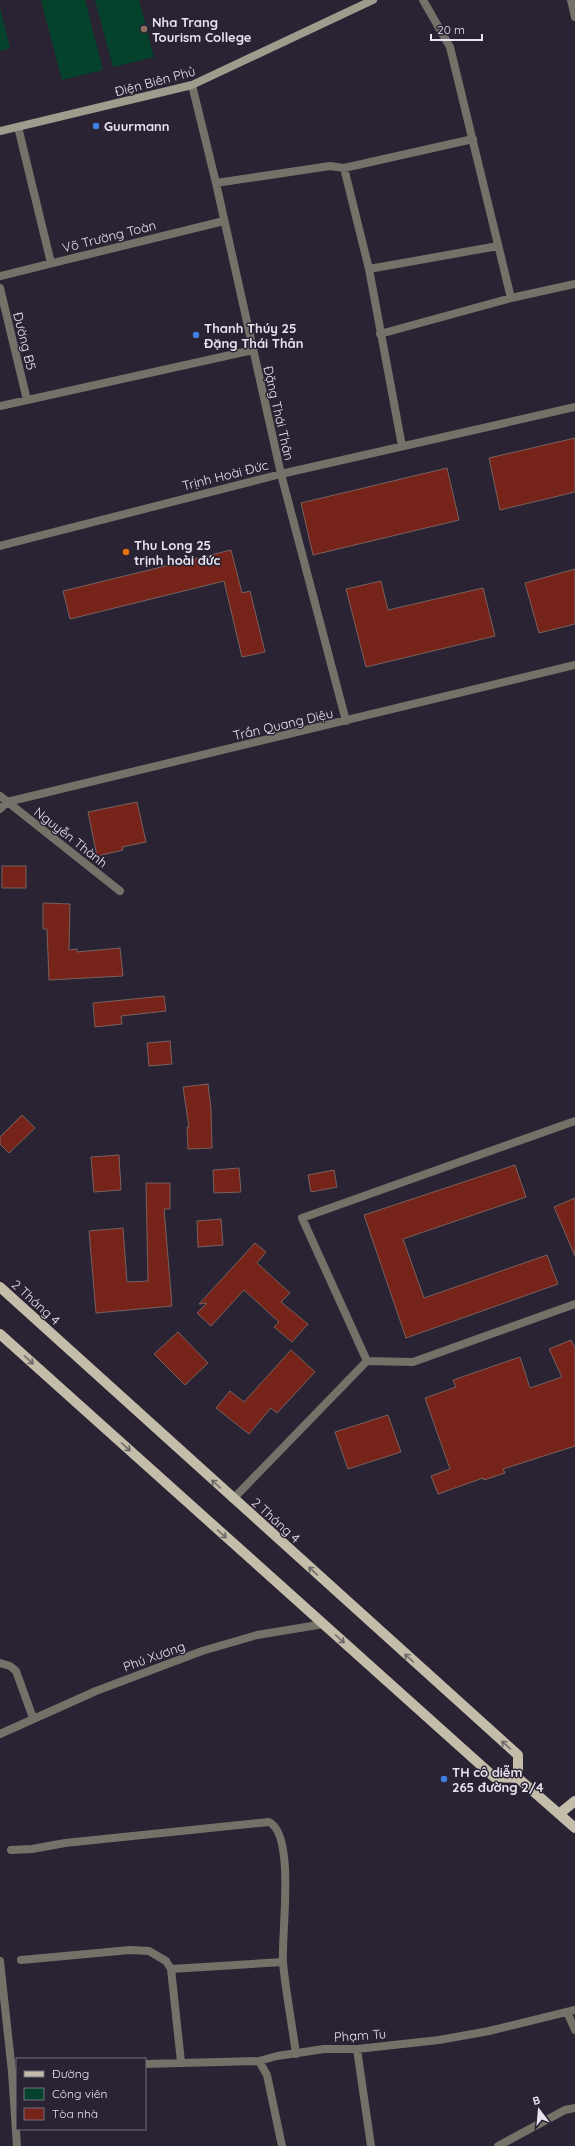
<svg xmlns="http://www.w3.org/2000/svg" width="575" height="2146" font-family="Quicksand,sans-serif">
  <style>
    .green { fill: #04422b }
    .building { fill: #76231a; stroke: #79615d }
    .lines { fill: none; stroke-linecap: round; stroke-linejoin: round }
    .street { stroke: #747168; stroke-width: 8 }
    .secondary { stroke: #a09c8d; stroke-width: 8 }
    .primary { stroke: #c3bdaa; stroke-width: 10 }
    .oneway { stroke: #6e6869 }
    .education-dot { fill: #8d6e63; stroke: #292333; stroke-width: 1.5 }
    .shop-dot { fill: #3f7fe0; stroke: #292333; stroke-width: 1.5 }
    .food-dot { fill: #e8710a; stroke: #292333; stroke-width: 1.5 }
    .labels { text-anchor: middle; stroke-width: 3; stroke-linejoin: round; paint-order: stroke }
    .poi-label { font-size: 13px; font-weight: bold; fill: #e8e4ef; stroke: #292333; text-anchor: start }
    .street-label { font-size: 13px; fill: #e8e4ef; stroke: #292333 }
  </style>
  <rect width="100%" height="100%" fill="#292333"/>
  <path class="green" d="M41 0H85L103 70 62 80Z
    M95 0H139L154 57 113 67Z
    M0 8 10 48 0 51Z"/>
  <path class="building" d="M575 438V492L500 510 489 458Z
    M447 468 459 520 313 555 301 503Z
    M231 550 242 593 250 591 265 652 242 657 224 581 70 619 63 591Z
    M575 569V624L539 633 525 583Z
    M381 581 388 610 483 588 495 636 366 667 346 589Z
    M137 802 146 842 122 847 123 850 97 856 88 812Z
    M2 866H26V888H2Z
    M43 903 70 904 69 950 77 949V952L120 948 123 976 49 980 47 929H43Z
    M164 996 166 1011 121 1016 122 1024 95 1027 93 1003Z
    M170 1041 172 1064 149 1066 147 1043Z
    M208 1084 211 1109 212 1148 188 1149 187 1127H189L183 1087Z
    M22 1115 35 1128 9 1153 0 1144V1137Z
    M119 1155 121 1190 94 1192 91 1157Z
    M515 1165 526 1197 403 1239 424 1298 547 1255 558 1284 406 1338 364 1215Z
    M239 1168 241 1192 214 1193 213 1170Z
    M334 1170 337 1187 311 1192 308 1175Z
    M146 1183H170V1209H164L172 1306 96 1313 89 1231 123 1228 127 1282 148 1281Z
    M575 1198V1256L554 1207Z
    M221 1219 223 1245 198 1247 197 1221Z
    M255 1243 266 1252 257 1263 290 1293 281 1302 308 1324 292 1342 274 1327 279 1322 244 1290 211 1326 197 1313 207 1303 199 1304Z
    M178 1332 208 1363 185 1385 154 1354Z
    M571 1340 575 1348V1446L503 1469 505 1473 484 1480 483 1478 438 1494 431 1476 450 1469 425 1398 456 1387 453 1380 520 1357 530 1388 562 1377 549 1349Z
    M291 1350 315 1372 277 1413 271 1408 249 1434 216 1408 230 1391 244 1402Z
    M388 1415 401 1452 348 1469 335 1432Z"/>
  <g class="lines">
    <path class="street" d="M423 0 450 47 511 298
      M571 0 575 17
      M192 85 216 183 281 474 346 721
      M18 127 51 263
      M344 168 369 269 402 446
      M216 183 330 166 344 168 473 139
      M369 269 498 246
      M0 276 224 221
      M0 288 27 400
      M380 334 511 298 575 284
      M0 406 253 350
      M0 546 281 474 575 407
      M0 796 120 891
      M0 809 7 802 575 665
      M367 1361 413 1362 575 1304
      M233 1499 367 1361 302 1218 575 1121
      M0 1663 10 1666 16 1671 33 1718
      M0 1734 96 1691 202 1651 257 1635 324 1624
      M11 1850 32 1849 65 1843 269 1822C296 1835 281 1935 283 1963 286 1993 292 2024 296 2054
      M21 1960 130 1950 149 1951 166 1961 171 1969
      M0 1961 12 2072 17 2146
      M567 2012 575 2030
      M357 2049 371 2146
      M259 2061 267 2075 282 2146
      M181 2062 171 1969 283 1962
      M145 2064 259 2061 277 2056 324 2049H357L439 2040 489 2031 575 2010
      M498 2146 565 2110 575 2108"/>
    <path class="secondary" d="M0 131 192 85 373 0"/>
    <path class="primary" d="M0 1287 518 1755V1778
      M0 1334 494 1777 518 1778 575 1828
      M559 1814 575 1801"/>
  </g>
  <defs><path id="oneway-shaft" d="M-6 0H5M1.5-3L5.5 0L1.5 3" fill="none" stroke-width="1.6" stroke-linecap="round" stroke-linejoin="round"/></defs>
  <g class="oneway">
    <use href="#oneway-shaft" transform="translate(29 1360) rotate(42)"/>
    <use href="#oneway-shaft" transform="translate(126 1447) rotate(42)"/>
    <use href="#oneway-shaft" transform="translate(216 1484) rotate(-138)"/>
    <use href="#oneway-shaft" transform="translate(222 1534) rotate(42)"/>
    <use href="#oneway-shaft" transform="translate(313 1571) rotate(-138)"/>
    <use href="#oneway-shaft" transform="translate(340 1639) rotate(42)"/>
    <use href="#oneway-shaft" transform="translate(409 1658) rotate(-138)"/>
    <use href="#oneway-shaft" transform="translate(506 1745) rotate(-138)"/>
  </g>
  <circle class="education-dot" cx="144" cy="29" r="4"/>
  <g class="shop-dot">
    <circle cx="96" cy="126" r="4"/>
    <circle cx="196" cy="335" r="4"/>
    <circle cx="444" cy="1779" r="4"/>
  </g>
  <circle class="food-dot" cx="126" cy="552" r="4"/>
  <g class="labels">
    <g class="poi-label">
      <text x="152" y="27">Nha Trang<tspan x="152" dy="15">Tourism College</tspan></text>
      <text x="104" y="131">Guurmann</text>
      <text x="204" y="333">Thanh Thúy 25<tspan x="204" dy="15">Đặng Thái Thân</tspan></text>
      <text x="134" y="550">Thu Long 25<tspan x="134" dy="15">trịnh hoài đức</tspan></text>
      <text x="452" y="1777">TH cô diễm<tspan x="452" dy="15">265 đường 2/4</tspan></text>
    </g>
    <g class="street-label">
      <text transform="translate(155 81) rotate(-15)" y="5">Điện Biên Phủ</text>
      <text transform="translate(109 236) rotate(-14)" y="5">Võ Trường Toàn</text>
      <text transform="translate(25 341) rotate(76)" y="5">Đường B5</text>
      <text transform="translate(279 413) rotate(77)" y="5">Đặng Thái Thân</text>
      <text transform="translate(225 475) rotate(-14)" y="5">Trịnh Hoài Đức</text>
      <text transform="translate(283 724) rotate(-13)" y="5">Trần Quang Diệu</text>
      <text transform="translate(71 837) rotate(38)" y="5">Nguyễn Thành</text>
      <text transform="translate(36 1302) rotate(42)" y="5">2 Tháng 4</text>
      <text transform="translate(276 1520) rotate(42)" y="5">2 Tháng 4</text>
      <text transform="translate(154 1656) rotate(-20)" y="5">Phú Xương</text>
      <text transform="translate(360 2035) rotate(-4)" y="5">Phạm Tu</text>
    </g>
  </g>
  <rect x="16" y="2058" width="130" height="72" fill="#292333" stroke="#75707e"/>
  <rect x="24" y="2071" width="20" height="6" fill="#c3bdaa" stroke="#75707e"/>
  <text x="52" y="2078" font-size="12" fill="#e8e4ef">Đường</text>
  <rect x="24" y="2088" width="20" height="12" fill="#04422b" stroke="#75707e"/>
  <text x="52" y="2098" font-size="12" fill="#e8e4ef">Công viên</text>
  <rect x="24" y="2108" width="20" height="12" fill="#76231a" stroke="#75707e"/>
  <text x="52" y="2118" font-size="12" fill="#e8e4ef">Tòa nhà</text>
  <g transform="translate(539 2110) rotate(344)" stroke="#292333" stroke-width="3" paint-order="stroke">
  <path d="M0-3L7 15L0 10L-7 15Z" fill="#e8e4ef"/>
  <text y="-6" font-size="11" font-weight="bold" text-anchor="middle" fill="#e8e4ef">B</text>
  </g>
  <path d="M431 34v6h51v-6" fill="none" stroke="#e8e4ef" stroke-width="2"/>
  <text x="437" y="34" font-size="12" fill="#e8e4ef" stroke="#292333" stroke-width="3" paint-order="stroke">20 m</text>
</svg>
